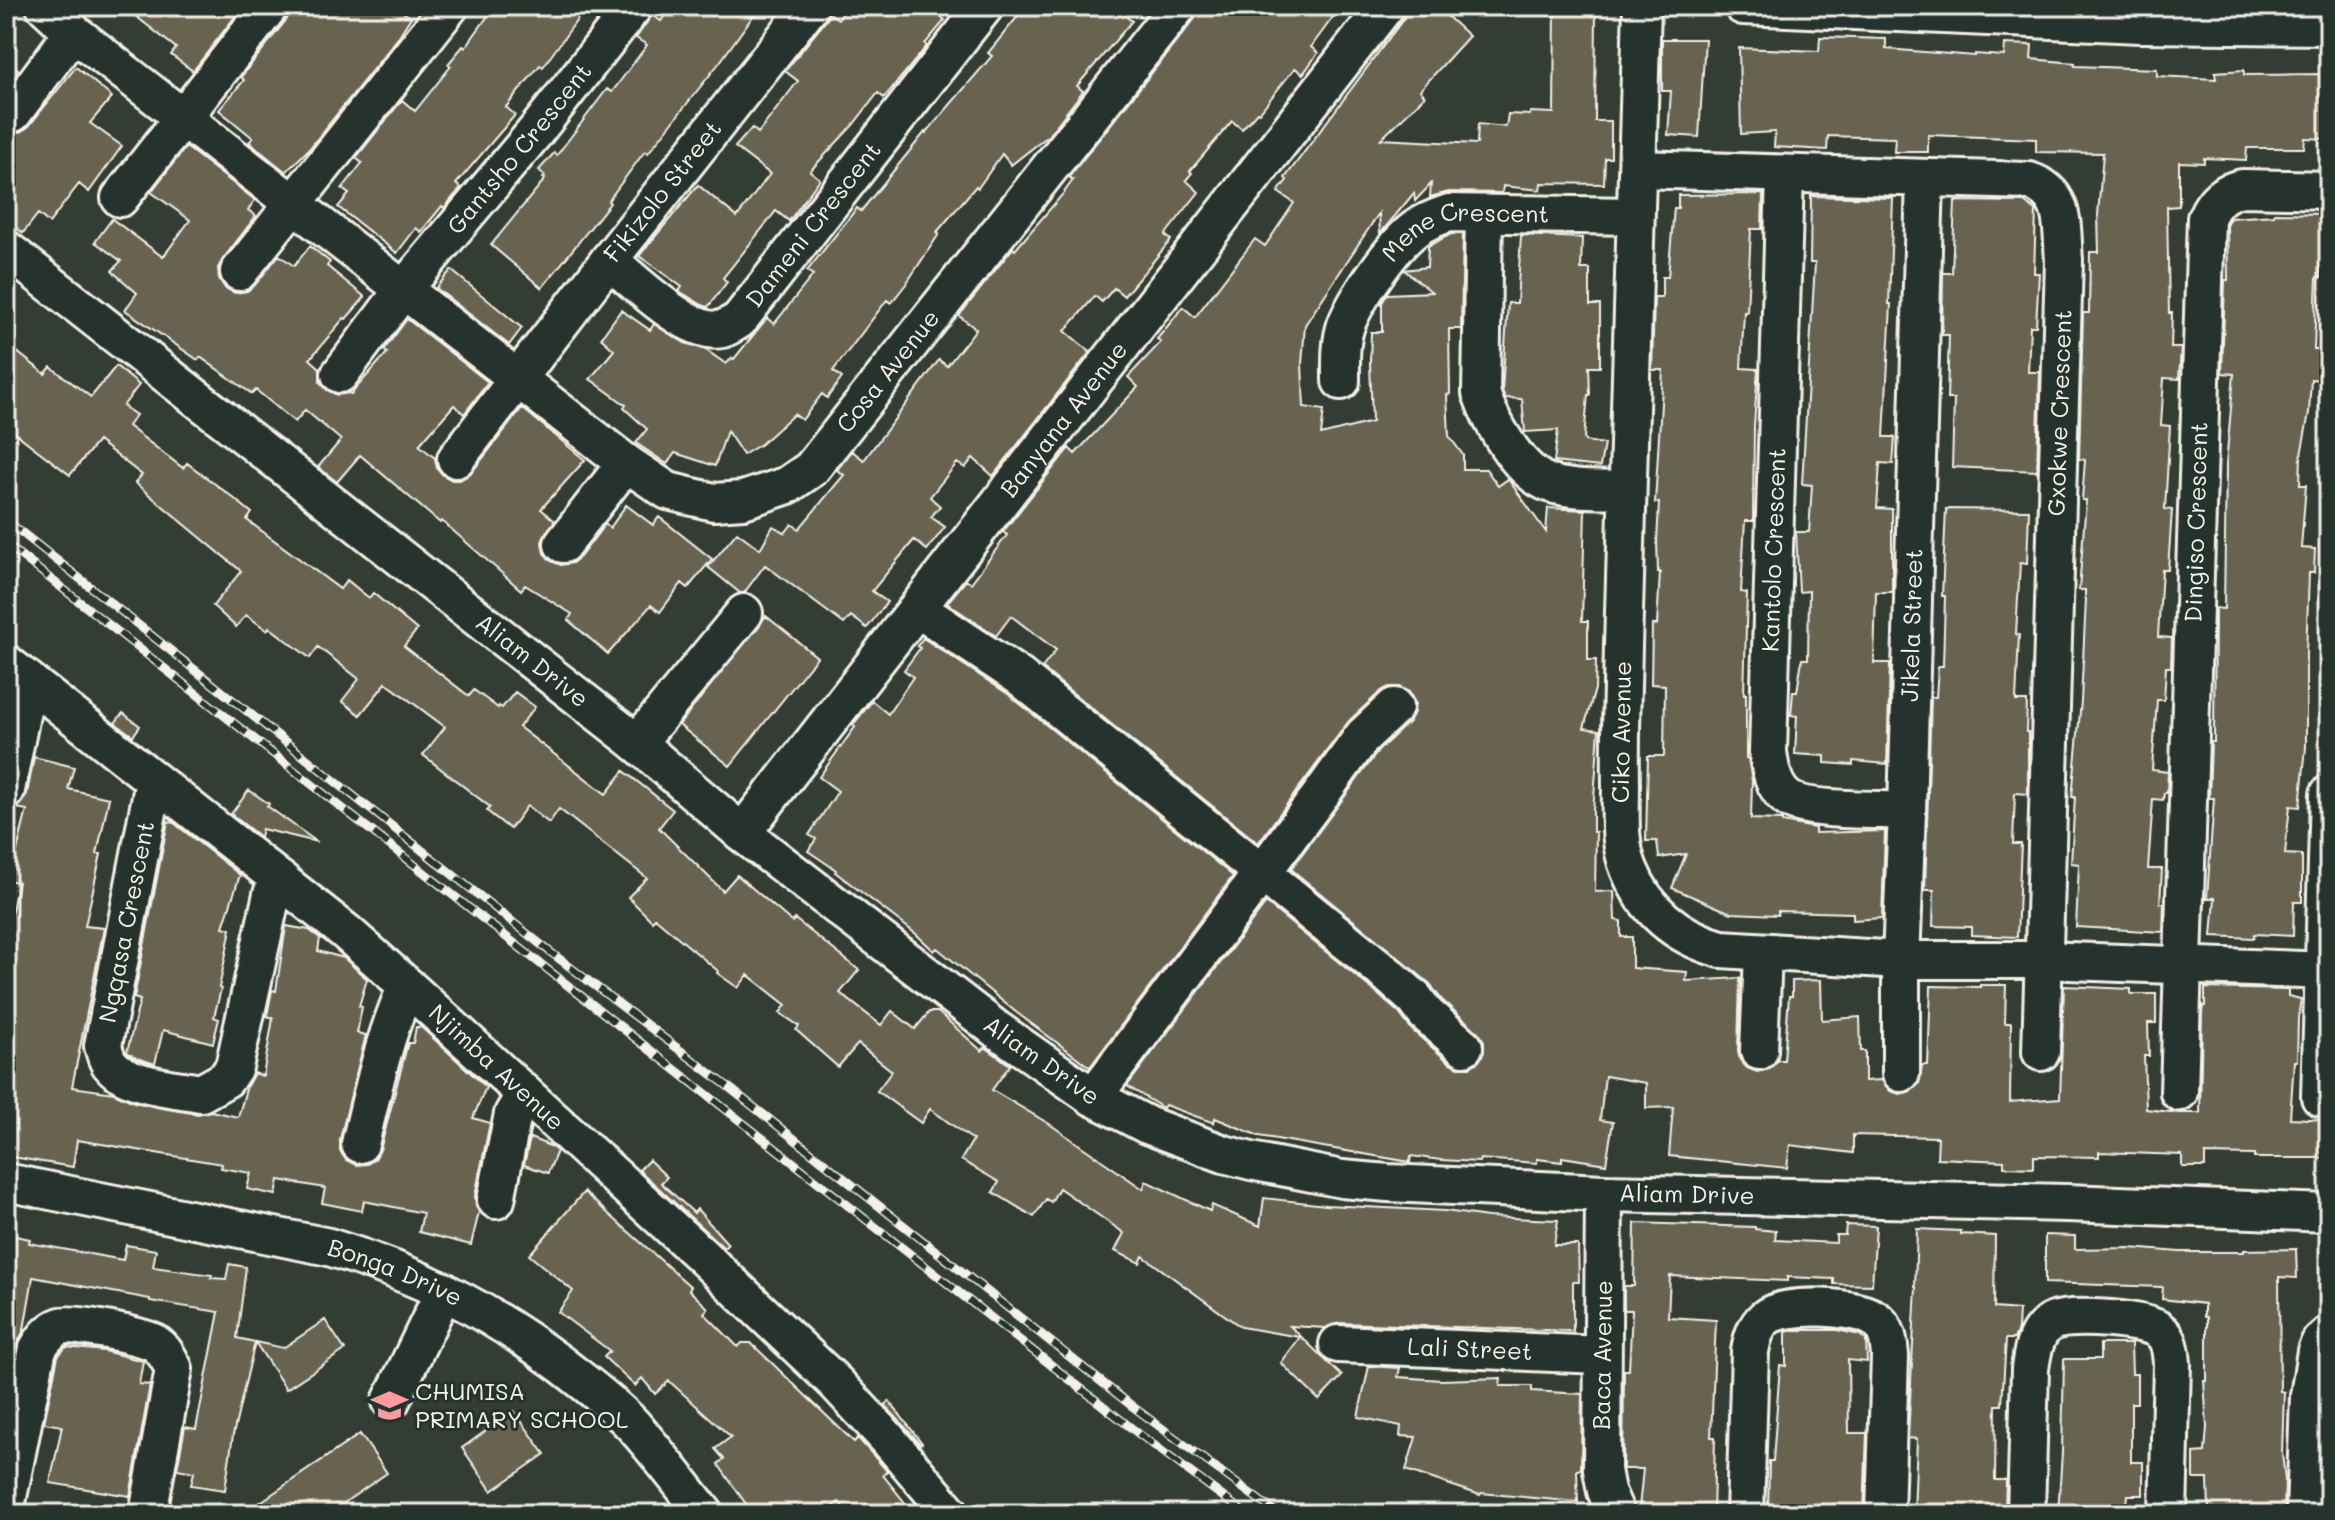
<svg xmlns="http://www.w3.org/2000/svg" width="2335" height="1520" font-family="Mali,sans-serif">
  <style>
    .building { fill: #686451; stroke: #f4f1e8; stroke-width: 2 }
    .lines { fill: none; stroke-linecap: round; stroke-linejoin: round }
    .minor-casing { stroke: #f4f1e8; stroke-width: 42 }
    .minor { stroke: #26332d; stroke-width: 36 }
    .rail-casing { stroke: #f4f1e8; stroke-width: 9 }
    .rail { stroke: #26332d; stroke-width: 6; stroke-dasharray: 18; stroke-linecap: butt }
    .labels { text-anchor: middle; stroke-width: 6; stroke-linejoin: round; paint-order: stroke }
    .street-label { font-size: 24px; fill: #f4f1e8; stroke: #26332d }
    .poi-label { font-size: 24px; fill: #f4f1e8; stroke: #26332d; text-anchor: start }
  </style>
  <rect width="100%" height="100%" fill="#333d34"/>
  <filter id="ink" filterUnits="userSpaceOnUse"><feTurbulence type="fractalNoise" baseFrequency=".0125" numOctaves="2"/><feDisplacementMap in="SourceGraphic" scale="16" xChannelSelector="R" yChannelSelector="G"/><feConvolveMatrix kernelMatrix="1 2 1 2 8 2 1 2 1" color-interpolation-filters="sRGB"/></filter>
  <g filter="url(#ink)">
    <path class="building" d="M123 6H234L240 10 193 71 171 55 176 48Z
      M292 6H392L411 17 397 39 309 149 286 172 249 142 253 138 219 110 244 80 241 77 287 19Z
      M495 6H587L543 67 540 65 506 107 515 115 456 184 461 188 444 208 442 206 421 232 416 228 397 253 338 207 349 194 342 189 362 163 356 158 402 100 415 111 451 66 448 64 463 46 465 48Z
      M671 6H760L720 62 648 153 645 151 608 201 610 203 542 288 491 245 545 179 543 178 545 176 539 170 554 153 557 155 607 89 612 92 647 45 636 38 652 15 661 21Z
      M848 6H927L945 20 925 44 927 46 884 98 878 93 853 125 810 171 820 179 789 221 776 211 723 278 727 282 708 307 702 305 679 291 682 287 639 256 698 185 737 217 770 174 735 147 752 128 758 133 798 81 785 71 831 14 838 19Z
      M1026 6H1112L1132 21 1077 86 1083 91 1048 136 1011 165 1002 154 978 188 976 186 937 232 939 234 906 284 891 303 887 300 833 371 842 378 827 398 822 394 802 420 794 414 761 444 743 455 727 431 715 466 675 453 667 464 636 443 647 429 624 408 626 405 590 379 614 350 601 338 621 310 650 330 654 324 685 343 706 350 726 364 732 358 734 359 767 318 774 324 813 275 807 271 857 208 861 211 925 132 926 133 992 56 988 53Z
      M1205 6H1341L1311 47 1318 53 1303 74 1295 68 1259 113 1257 112 1242 129 1232 121 1190 171 1192 173 1186 180 1199 192 1165 235 1171 240 1124 296 1114 288 1102 302 1095 296 1065 331 1090 352 993 476 973 458 965 468 957 463 930 497 940 506 931 517 945 527 927 550 914 540 872 591 887 602 867 628 851 616 844 624 765 565 744 593H740L708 567 737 532 760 549 773 526 785 533 792 524 799 529 844 475 837 470 852 451 864 460 939 360 947 366 976 329 959 316 1013 248 1015 250 1062 195 1073 180 1069 177Z
      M1413 6H1436L1469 36 1420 90 1425 96 1381 139 1477 144 1478 124 1506 127 1508 114 1530 115V112L1554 113 1555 6H1577L1596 13 1595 121H1611V158H1605L1604 184 1541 183 1540 190 1503 186 1502 193 1449 192 1430 197 1431 184 1415 201 1414 193 1380 234 1379 213 1305 325 1302 364 1304 407 1324 410 1321 435 1372 422 1370 362 1371 332H1382V303L1387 294 1432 292 1404 270 1427 267 1428 246 1451 234H1463L1461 329H1449L1450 394 1447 395 1449 436 1463 455V469H1486L1498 486 1508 479 1546 532 1548 508 1585 510 1582 621H1588V660H1596L1595 689 1584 728 1599 730 1593 811V832H1596L1595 892 1614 891 1615 920 1621 921V937H1632V968L1687 972 1686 981 1740 978 1738 1051 1740 1060 1747 1068 1757 1072 1769 1069 1778 1060H1784L1789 996H1792V981L1821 980 1822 1020 1860 1017 1861 1051H1865V1081L1882 1080 1890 1091 1900 1094 1911 1091 1919 1084 1922 1065H1928L1931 986 1980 987V985H2006L2005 1023H2011L2010 1102 2060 1098 2064 986 2131 989V994H2156V1023H2148L2149 1056H2144L2146 1109 2179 1113H2200L2202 1013 2203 1006H2205V988L2288 990V996L2301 999 2298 1018 2297 1061H2294L2290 1118 2329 1120V1158H2254V1155L2205 1154V1167H2182V1155L2099 1152V1157L2034 1156V1168L2004 1167V1161L1937 1158 1938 1137 1853 1135V1153L1790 1145 1787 1168 1669 1156 1673 1107 1646 1108V1083L1605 1076 1600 1120 1613 1122 1606 1164 1562 1157V1162L1537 1159V1163L1480 1159 1479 1162 1441 1160 1411 1156 1410 1162 1259 1136 1215 1118 1214 1123 1165 1105 1163 1108 1127 1086 1266 903 1373 990 1399 1013 1412 1030 1450 1063 1459 1067H1470L1479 1061 1484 1052V1041L1478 1032 1442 1000 1429 983 1291 869 1379 750 1409 722 1414 712 1415 703 1409 692 1399 687H1389L1380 692 1349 721 1258 843 1042 668 1056 650 1011 616 996 636 947 603 966 580 971 583 1007 535 1003 532 1069 448 1075 454 1138 387 1128 377 1161 342 1157 339 1183 307 1195 317 1255 239 1265 246 1294 203 1278 192 1287 180 1285 178Z
      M1820 37 1886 39V49L1975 56V54L2004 56 2005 44 2032 45 2031 59 2075 63V66L2157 69V76L2216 79 2215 72 2244 70V75L2329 74V139L2305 138 2304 148H2247L2246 160 2204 158V163L2179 162V206L2167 207 2169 313H2172L2171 348H2181L2179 379 2164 378 2161 425 2170 426 2165 509 2172 510 2168 569H2162L2158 637 2172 638 2171 667H2166L2164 700H2157L2152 770 2168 772 2167 793H2164L2163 800 2153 799 2148 869H2162L2160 903H2164L2163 932 2076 927 2079 864 2071 863 2075 797H2072L2081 701 2086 599H2085V590H2079L2086 500H2082L2085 460 2079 459 2083 313H2089L2090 252H2099L2098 215 2103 153 2036 152V139L1928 135V152H1894L1895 138 1828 136 1827 150 1774 147 1775 132 1741 134 1739 48 1819 51Z
      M1662 39H1705L1699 137 1668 135 1671 91H1662Z
      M6 60 19 70 6 87Z
      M76 67 112 97 90 123 122 146 89 192 79 184 49 223 38 214 23 233 6 220V132H21L29 126Z
      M186 147 255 200 248 210 256 216 223 259 218 268 219 279 225 288 235 293 247 291 255 285 279 255 294 266 310 246 330 262 327 266 365 297 346 319 344 318 310 359 320 368V382L327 390 337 395 349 393 351 394 387 353 384 350 407 319 488 382 464 414 454 405 419 445 435 458 437 468 443 475 452 480H460L472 472 522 408 585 460 541 509 555 521 546 532 542 542 544 553 551 561 561 565 572 563 580 557 605 524 610 528 626 505 653 525 659 517 712 559 688 588 682 583 660 612 651 605 608 654 568 620 572 614 525 585 521 590 442 521 440 523 360 455 337 482 318 467 341 440 305 410 295 422 256 390 252 394 200 357 198 360 125 310 137 293 112 271 121 261 95 242 112 219 163 257 190 220 151 192Z
      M1763 194 1762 229H1751L1747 312H1744L1741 368 1758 369 1754 426 1753 521H1745L1741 592 1747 593 1744 694H1746V758H1748L1752 781 1751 819 1782 820V822L1815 828V833L1885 831 1882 918 1853 920V913L1778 911V915L1731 913 1672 888 1686 854 1659 858 1657 841H1646L1648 756H1664L1665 685 1651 684 1652 625H1657L1660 572H1658L1657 542 1659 503H1655L1663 370H1652L1654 297H1662V277H1668L1674 208H1678V195Z
      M1811 196 1893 198 1889 304H1891L1884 437H1895L1893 464 1880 463 1877 508 1892 509V592H1876L1874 663H1890L1887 764 1853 761V765L1825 763V756L1795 754 1797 716 1791 715 1793 692H1797L1802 659H1808L1809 591 1799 592 1796 532H1809L1812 485 1802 484 1815 263H1810Z
      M1955 201 2024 202 2036 211 2034 273H2039L2036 326H2030L2028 372H2040L2037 471 1952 467 1954 399H1947L1949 335H1942L1943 273H1952Z
      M2274 213 2325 214V247L2321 246V277H2317L2314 349H2323V380L2311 379 2309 413 2301 455 2300 485H2306L2301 548 2315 549 2314 573H2309L2306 655V747L2300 807 2290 806 2285 854 2302 855V902H2294L2293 936 2254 934V938L2212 936 2215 898H2207L2214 798H2209L2211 742H2214L2215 608 2224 609 2226 465 2234 374 2222 373 2225 280H2228L2227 223 2230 218 2274 215Z
      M1521 235 1582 238 1581 269H1590V305H1600V367H1589L1590 395H1588L1584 438 1585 441 1604 444 1600 467 1554 462 1558 430 1525 432 1522 399 1505 398 1502 390 1508 303H1517Z
      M451 270 522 328 509 345 436 288Z
      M6 343 45 374 51 367 91 397 116 366 139 385 123 406 136 415 128 426 183 468 187 463 231 496 252 513 247 520 340 589 347 580 369 598 373 593 417 630 404 646 469 696 474 690 498 708 499 706 502 708 515 692 535 707 519 727 606 794 624 771 673 810 659 828 723 891 737 875 792 922 795 919 859 970 840 993 881 1025 892 1011 915 1029 929 1012H938L982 1051 985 1047 1010 1065 992 1090 1051 1125 1143 1189 1146 1181 1210 1211 1212 1205 1260 1226 1264 1198 1326 1205 1445 1211 1488 1217 1558 1220 1554 1245H1578L1579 1282H1573V1331L1339 1323 1326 1328 1290 1326 1342 1376 1319 1400 1281 1363 1300 1337 1241 1327 1143 1256 1140 1263 1115 1251 1124 1233 1059 1188 1051 1202 1046 1199 1034 1217 993 1192 999 1182 961 1160 973 1140 930 1109 921 1123 877 1091 892 1071 858 1044 838 1067 796 1030 799 1026 780 1013 786 1005 748 975 738 988 717 973 718 971 655 918 652 921 628 897 647 878 559 809 549 823 527 806 510 829 487 811 490 807 423 755 445 727 386 683 360 715 342 701 359 679 318 647 310 658 269 627 267 630 246 615 236 627 213 606 241 571 135 483 142 475 98 441 70 475 6 426Z
      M1946 509 2029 510 2027 564 2020 563 2016 634 2019 635 2016 701H2027L2026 732H2028V794L2015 793 2013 844H2021L2017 937 1971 935V927L1933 926 1934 890H1925L1931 697H1936L1938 666H1943L1945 596H1942Z
      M766 616 817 657 730 766 679 725Z
      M923 638 1008 694 1233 876 1090 1067 1017 1013 937 948 934 951 916 934 835 872 836 870 808 851 816 839 809 835 838 791 819 777 855 727 853 725 872 701 888 714 913 677 904 670 920 648 917 646Z
      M123 713 140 726 133 736 115 723Z
      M34 757 74 767 68 789 109 798 97 854H101L85 926 104 928 72 1087 114 1093 134 1102 161 1108 198 1114 211 1111 238 1117 247 1086 254 1073 263 1076 273 1018 267 1016 272 990 276 991 286 926 309 930 320 938 318 951 344 958 367 979 359 1006 362 1007 357 1033 366 1035 340 1139V1151L346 1160 356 1165 367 1164 375 1159 380 1150 406 1050 408 1043H413L416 1027H421L486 1087 473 1118 490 1123 475 1196 476 1206 479 1212 471 1245 419 1232 423 1213 364 1201 362 1211 322 1203 325 1188 279 1180 276 1195 247 1189 251 1173 221 1168 222 1164 77 1140 73 1167 6 1156V939L18 882 6 880V852L16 854 27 810 17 808 27 794Z
      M249 790 269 804 267 806 317 842 262 829 260 837 231 814Z
      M168 821 174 823 240 875 223 927 231 929 219 988 221 989 214 1017 219 1019 213 1043 163 1030 155 1064 137 1058 127 1052 140 1000 134 998Z
      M530 1138 550 1146 557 1151 548 1173 524 1165Z
      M649 1160 667 1177 661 1183 694 1213 697 1209 728 1244 724 1248 639 1170Z
      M584 1192 691 1287 689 1290 708 1308 704 1313 738 1347 742 1343H751L854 1442 858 1438 887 1471 883 1475 914 1514H849L839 1502 822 1514H753L718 1464 724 1459 715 1449 731 1437 669 1381 655 1394 642 1378 635 1386 604 1357 610 1351 558 1312 573 1291 529 1255Z
      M1635 1223 1755 1227V1229L1776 1231 1775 1240 1836 1243V1235H1845L1846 1225 1876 1226 1872 1285 1834 1284V1279L1787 1277V1281L1670 1276 1668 1317 1716 1320 1711 1437H1715L1713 1514H1676L1677 1511 1639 1508 1643 1469H1623L1624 1370H1629L1632 1310H1624V1286H1634Z
      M1917 1229 1961 1231V1234L1995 1236 1994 1308 2019 1310 2018 1329 2014 1339H2006L2002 1405H1996L1995 1480H2006L2005 1514H1914L1917 1439 1908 1438 1916 1287H1915Z
      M6 1234 30 1239 29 1243 123 1260 126 1245 156 1250 153 1267 212 1275 211 1278 226 1279 229 1264 246 1267 237 1338 255 1342 233 1435 225 1490 191 1485 194 1472 177 1469 185 1427 196 1429 219 1312 150 1301V1299L33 1277 24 1330 17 1344 6 1401Z
      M2045 1235 2075 1236V1249L2130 1248 2180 1252H2244V1250L2296 1249 2297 1278 2279 1277 2280 1391 2284 1392 2282 1453 2285 1479 2284 1514H2276V1511L2209 1512 2208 1479H2194V1453L2205 1452 2207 1427 2204 1381H2207V1317H2204V1304L2162 1299 2163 1287 2045 1283Z
      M325 1320 345 1350 286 1389 255 1342 283 1348Z
      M1794 1330H1837L1860 1335 1866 1340 1867 1362 1848 1360 1849 1433H1867L1864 1514H1768L1769 1461H1773L1780 1365 1786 1366V1332Z
      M2100 1344H2131L2132 1374H2137V1403H2131V1462H2143V1495H2128L2126 1514H2058L2062 1452 2064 1359H2100Z
      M66 1347 104 1351 143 1361 139 1384 150 1385 130 1496 50 1483 62 1426 44 1423 58 1356Z
      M1369 1366 1400 1368 1398 1377 1442 1380 1501 1378 1500 1386H1532V1391L1582 1394 1581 1469 1577 1470 1578 1502 1481 1493 1480 1495 1406 1470 1416 1437 1400 1436 1401 1426 1358 1417Z
      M889 1401 922 1443 920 1444 885 1405Z
      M514 1411 545 1454 492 1491 462 1448Z
      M360 1434 387 1473 328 1514H243Z"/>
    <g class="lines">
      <defs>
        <g id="minor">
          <path id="s1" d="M45 6 73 32 626 463 668 491 714 502 743 500 788 485 811 469 1178 6"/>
          <path d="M1642 6C1637 219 1628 433 1623 646 1622 693 1620 739 1621 785 1621 813 1618 842 1629 869 1646 912 1678 937 1721 949L1901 960H2043L2329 971"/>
          <path d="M1743 6 2140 24 2329 26"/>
          <path d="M13 113 73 32"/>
          <path d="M1638 169 2029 181C2067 193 2061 227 2064 260L2041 1052"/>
          <path d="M1785 175 1768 752C1770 768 1773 787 1787 798 1805 812 1882 809 1907 811"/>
          <path d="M120 198 270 6"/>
          <path d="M1484 214 1481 393C1491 422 1517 469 1546 482 1567 491 1603 489 1626 490"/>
          <path id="s2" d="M6 249 637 743 742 833 996 1029 1093 1097 1147 1125 1224 1154 1251 1161 1342 1179 1388 1183 1604 1193 2067 1203 2329 1213"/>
          <path id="s3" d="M609 260C633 280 690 337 722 329 728 327 734 323 739 320L985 6"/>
          <path d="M239 272 450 6"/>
          <path id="s4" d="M340 374 403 290 536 131 634 6"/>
          <path id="s5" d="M1341 381C1341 362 1340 343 1346 325 1356 299 1393 245 1415 229 1426 221 1437 217 1449 213L1635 216"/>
          <path id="s6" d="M456 459 609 260 810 6"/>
          <path d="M563 544 626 463"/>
          <path d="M918 609 1020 677 1387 974 1415 999 1426 1014 1464 1047"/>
          <path id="s7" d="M6 663 346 932 407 986 700 1254 836 1383 886 1437 951 1514"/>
          <path d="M637 743 744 613"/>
          <path d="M154 781 103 1046C105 1052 106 1059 110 1064 127 1086 175 1088 201 1093L226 1079 234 1067 272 894 282 881"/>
          <path d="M6 790 28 680"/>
          <path id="s8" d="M742 833 1386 6"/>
          <path d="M1759 1051 1763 953"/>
          <path id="s9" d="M1901 1073V960L1907 811 1925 178"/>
          <path id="s10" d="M2179 1092 2206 218C2214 200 2223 192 2242 188L2329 190"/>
          <path d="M1093 1097 1322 793 1363 736 1394 707"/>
          <path d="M2320 1097 2329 794"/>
          <path d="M360 1144C373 1090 384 1036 407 986"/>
          <path id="s11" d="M6 1182 329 1247C418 1274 487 1309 562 1365 586 1384 611 1402 632 1424 658 1453 681 1484 705 1514"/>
          <path d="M1604 1193 1602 1470 1606 1491 1616 1514"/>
          <path d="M496 1200 513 1114 525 1094"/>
          <path id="s12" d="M1338 1344 1602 1355"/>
          <path d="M391 1401 444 1291"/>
          <path d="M6 1507 38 1348C44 1338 50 1330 61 1326 74 1322 143 1336 155 1343 164 1349 169 1359 174 1369L148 1514"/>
          <path d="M1745 1514 1750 1351C1752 1339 1755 1327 1765 1318 1784 1302 1859 1305 1878 1321 1888 1330 1889 1344 1890 1356L1885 1514"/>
          <path d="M2026 1514 2030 1369C2032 1355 2034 1338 2044 1328 2047 1325 2051 1322 2054 1321 2071 1314 2145 1319 2159 1330 2170 1338 2171 1351 2172 1364L2168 1514"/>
          <path d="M2305 1514 2309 1396 2316 1351 2320 1342 2329 1334"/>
        </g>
      </defs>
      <use href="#minor" class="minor-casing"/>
      <use href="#minor" class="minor"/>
      <defs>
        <path id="rail" d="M6 520 549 951 726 1085 1132 1406 1278 1514
          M6 544 1139 1434 1246 1514"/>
      </defs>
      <use href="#rail" class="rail-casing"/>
      <use href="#rail" class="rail"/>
    </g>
  </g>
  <defs>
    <symbol id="school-bare" viewBox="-9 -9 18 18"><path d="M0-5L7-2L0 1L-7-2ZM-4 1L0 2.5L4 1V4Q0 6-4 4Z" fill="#ff9aa2" stroke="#26332d" stroke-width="2.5" paint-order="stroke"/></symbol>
  </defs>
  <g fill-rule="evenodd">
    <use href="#school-bare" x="364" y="1380" width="51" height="51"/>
  </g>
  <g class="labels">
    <g class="street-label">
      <text dy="8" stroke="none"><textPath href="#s4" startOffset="288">Gantsho Crescent</textPath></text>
      <text dy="8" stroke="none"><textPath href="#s6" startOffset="338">Fikizolo Street</textPath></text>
      <text dy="8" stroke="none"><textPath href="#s3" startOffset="276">Dameni Crescent</textPath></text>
      <text dy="8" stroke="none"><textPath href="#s5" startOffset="224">Mene Crescent</textPath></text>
      <text dy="8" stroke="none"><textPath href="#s1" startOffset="1066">Cosa Avenue</textPath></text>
      <text transform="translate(2060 413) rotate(-88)" y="8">Gxokwe Crescent</text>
      <text dy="8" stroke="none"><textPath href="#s8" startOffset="524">Banyana Avenue</textPath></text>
      <text dy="8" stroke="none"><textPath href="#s10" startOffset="570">Dingiso Crescent</textPath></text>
      <text transform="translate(1774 550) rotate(-88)" y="8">Kantolo Crescent</text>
      <text dy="8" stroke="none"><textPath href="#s9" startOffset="448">Jikela Street</textPath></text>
      <text dy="8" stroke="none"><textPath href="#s2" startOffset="668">Aliam Drive</textPath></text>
      <text transform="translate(1622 732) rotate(-89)" y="8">Ciko Avenue</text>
      <text transform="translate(127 922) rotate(-79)" y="8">Ngqasa Crescent</text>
      <text dy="8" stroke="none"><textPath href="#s2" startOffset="1316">Aliam Drive</textPath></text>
      <text dy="8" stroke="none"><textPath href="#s7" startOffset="636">Njimba Avenue</textPath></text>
      <text dy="8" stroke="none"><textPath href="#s2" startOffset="1988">Aliam Drive</textPath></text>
      <text dy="8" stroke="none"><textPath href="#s11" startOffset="400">Bonga Drive</textPath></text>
      <text dy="8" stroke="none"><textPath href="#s12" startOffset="132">Lali Street</textPath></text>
      <text transform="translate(1603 1355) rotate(-89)" y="8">Baca Avenue</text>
    </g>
    <g class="poi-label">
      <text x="415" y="1400">CHUMISA<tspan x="415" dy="28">PRIMARY SCHOOL</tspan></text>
    </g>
  </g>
  <rect width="2335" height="1520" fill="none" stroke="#26332d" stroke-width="32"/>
  <rect x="16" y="16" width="2303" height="1488" fill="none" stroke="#f4f1e8" stroke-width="3" filter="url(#ink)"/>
</svg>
